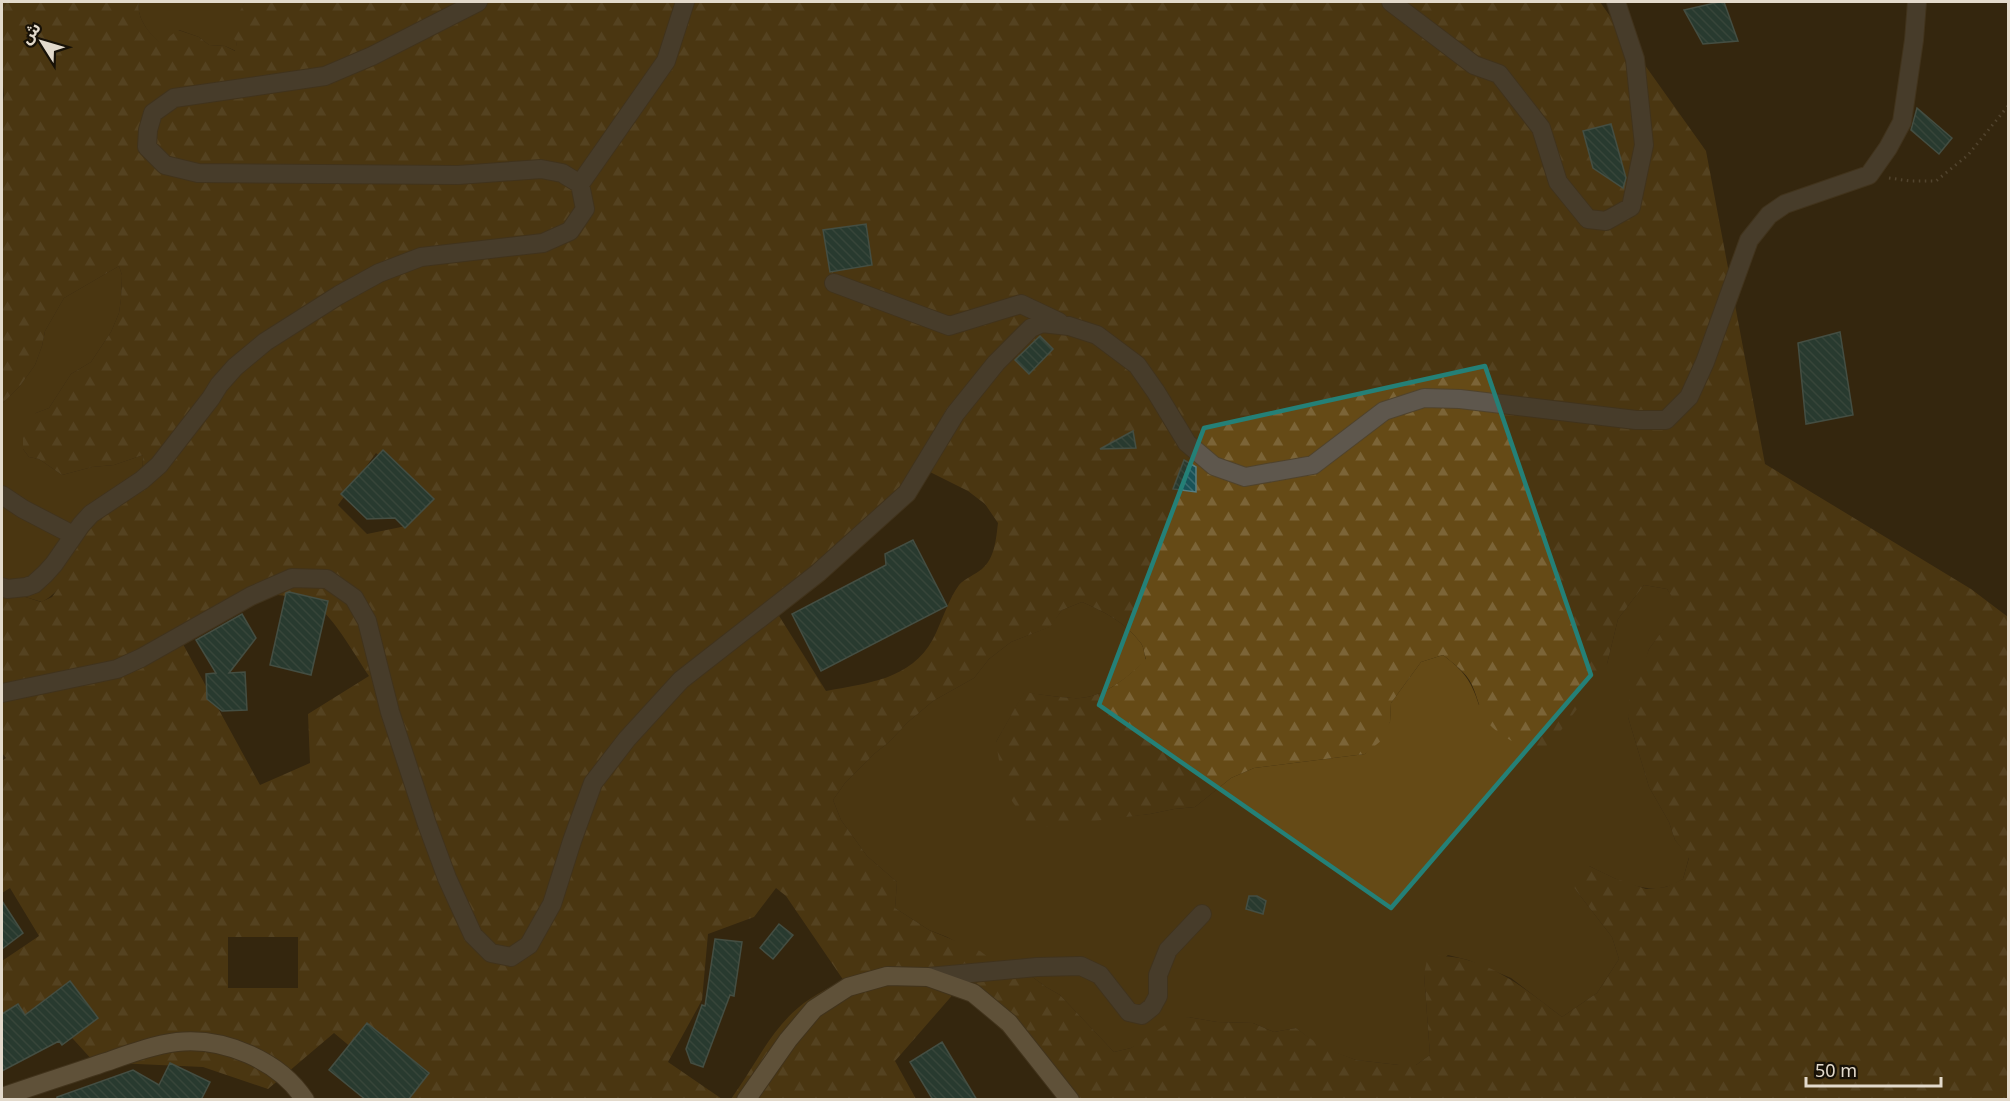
<svg xmlns="http://www.w3.org/2000/svg" width="2010" height="1101" font-family="'Noto Sans','Noto Sans Arabic',sans-serif">
  <style>
    .green { fill: #654a16 }
    .forest { fill: url(#forest-firs); fill-rule: evenodd }
    .building { fill: url(#building-back-hatch); stroke: #577e81; stroke-width: 1.5 }
    .lines { fill: none; stroke-linecap: round; stroke-linejoin: round }
    .minor-casing { stroke: #50432c; stroke-width: 20 }
    .major-casing { stroke: #50432c; stroke-width: 20 }
    .path { stroke: #746854; stroke-width: 3; stroke-dasharray: 1.5 4.5; stroke-linecap: butt }
    .minor { stroke: #5e574d; stroke-width: 18 }
    .major { stroke: #93856e; stroke-width: 18 }
    .marked { fill: none; stroke: #248077; stroke-width: 4.5; stroke-linejoin: round }
  </style>
  <defs>
    <pattern id="forest-firs" width="22" height="20" patternUnits="userSpaceOnUse" patternTransform="scale(1.5)"><rect width="22" height="20" fill="#654a16"/><path d="M5 1l3.5 6h-7zM16 11l3.5 6h-7z" fill="#7b6437"/></pattern>
    <pattern id="building-back-hatch" width="6" height="6" patternUnits="userSpaceOnUse" patternTransform="scale(1.5)"><rect width="6" height="6" fill="#195257"/><path d="M-1 5l2 2M0 0l6 6M5-1l2 2" fill="none" stroke="#3a6a6e"/></pattern>
  </defs>
  <rect width="100%" height="100%" fill="#34260e"/>
  <path class="green" d="M139 2H245L240 12 236 51 225 46 209 45 199 37 179 30 161 44C149 34 136 17 139 2Z
    M119 266 122 275 121 299 119 313 111 332 91 362 71 374 49 408 36 413 24 439 23 449 29 457 39 459 62 475 92 467 114 465 143 455 142 478 76 545C74 552 73 557 72 564 69 580 55 595 42 602L19 595 2 584V404L20 386 35 365 42 346 45 331 64 298Z
    M1644 585 1667 589 1680 608 1649 649 1628 717 1649 787 1669 822 1675 840 1689 857 1683 879C1677 882 1671 886 1665 887 1640 893 1612 877 1589 866L1575 889 1612 937 1619 959 1597 993 1562 1017 1511 978 1468 960 1448 955 1424 974 1430 1055 1416 1065H1399L1356 1060 1322 1048 1296 1028 1274 1032 1253 1023 1217 1022 1188 1017 1131 1048 1114 1052 1060 995 1046 987 1031 976 997 964 947 937 929 930 895 908 897 882 867 856 841 820 833 800 845 783 874 754 889 742 908 722 933 701 974 678 989 659 1011 642 1049 627 1062 610 1082 602C1103 611 1126 623 1140 642 1144 646 1144 654 1146 660 1126 679 1101 700 1072 698 1056 697 1040 694 1024 693L996 742 1103 819 1150 814 1174 809 1195 807 1231 778 1254 768 1365 754 1390 722 1391 703 1421 662 1443 655C1464 671 1471 680 1479 705L1607 664 1618 619Z"/>
  <path class="forest" d="M2 2H139C136 17 149 34 161 43L178 30 199 37 209 45 225 46 235 51 237 42 231 36 232 25 245 2H1600L1706 151 1765 464 1971 589 2008 617V1099H1058C1043 1083 1032 1065 1018 1048 1000 1026 979 1009 956 991L895 1061 916 1099H731C769 1045 778 1008 844 981L786 896 776 888 754 917 708 934 702 1000 668 1062 722 1099H413L334 1033 268 1089 203 1067 94 1062 44 1007 2 1027V961L39 936 10 888 2 893V761L6 758 2 753V584L19 595 41 602 52 597 68 575 72 555 80 534 142 478 143 455 114 465 92 467 62 475 39 459 29 457 23 449V429L28 420 36 413 49 408 71 374 91 362 111 332 119 313 121 299 122 275 119 266 64 298 45 331 42 346 35 365 20 386 2 404V110L4 95 2 76ZM376 453 429 495 406 526 367 534 338 505ZM922 468 968 491 985 504 998 523C996 539 995 558 982 569 975 575 965 578 959 585 949 598 941 624 933 639 911 680 867 683 826 691L776 611ZM1644 585 1667 589 1679 608 1649 649 1643 665 1630 692 1628 717 1649 787 1669 822 1675 840 1689 858 1683 879 1666 887 1646 889 1614 878 1589 866 1568 867 1575 889 1612 937 1619 959 1597 993 1562 1017C1520 985 1483 953 1428 956L1424 974 1430 1055 1416 1065H1399L1356 1060 1322 1047 1296 1028 1274 1032 1253 1023 1217 1022 1188 1017 1171 1021 1131 1048 1114 1052 1060 995 1046 987 1031 976 997 964 980 951 929 930 895 908 897 882 867 856 841 820 833 800 845 783 874 754 889 742 908 722 933 701 974 678 989 659 1011 642 1050 627 1062 610 1082 602C1103 611 1126 623 1140 642 1144 646 1144 654 1146 659 1126 679 1101 700 1072 698 1056 697 1040 694 1024 692L996 742 1001 772 1012 801 1027 822 1047 827 1150 814 1174 809 1195 807 1231 778 1254 768 1365 754 1382 740 1390 722 1391 703 1421 662 1443 655C1454 664 1466 672 1472 685 1478 698 1480 713 1489 724 1501 737 1521 746 1537 753L1553 741 1595 685 1607 664 1618 619ZM277 595C291 596 309 602 321 610 335 620 358 660 369 676L308 714 310 763 260 785 178 635 265 596ZM298 937V988H228V937Z"/>
  <path class="building" d="M1719 2H1724L1738 41 1703 44 1684 10Z
    M1917 108 1952 138 1939 154 1911 130Z
    M1611 124 1626 178 1623 188 1593 168 1583 131Z
    M866 224 872 265 830 272 823 230Z
    M1840 332 1853 415 1806 424 1798 343Z
    M1040 336 1053 349 1029 374 1015 360Z
    M1133 431 1136 448 1100 449Z
    M383 450 434 499 405 528 395 518 367 519 341 494Z
    M1184 460 1196 467V492L1173 489Z
    M913 540 947 606 821 671 792 614 886 565 885 554Z
    M289 592 328 601 311 675 270 665 286 593Z
    M242 614 256 638 229 673 245 672 247 710 222 711 207 699 206 674 216 673 196 640Z
    M1249 896H1257L1266 901 1263 914 1246 909Z
    M2 901 23 933 2 949Z
    M779 924 793 935 773 959 760 948Z
    M715 939 742 942 734 996 730 995 703 1067 691 1063 686 1049 702 1005 705 1006Z
    M70 981 98 1018 62 1045 59 1041 2 1071V1014L18 1004 25 1015Z
    M367 1023 429 1073 408 1100H366L329 1070Z
    M942 1042 977 1100H933L910 1062Z
    M170 1063 210 1082 201 1100H57V1097L133 1070 159 1085Z"/>
  <g class="lines">
    <defs>
      <path id="minor" d="M1391 2 1474 65 1499 74 1541 128 1558 182 1588 219 1606 221 1631 207 1644 145 1635 59 1616 2
        M580 184 666 61 685 2
        M834 283 949 326 1021 304 1059 322
        M2 495 23 509 73 535
        M2 587 7 589 26 587 34 584 45 574 54 564 81 525 91 514 142 480 159 465 211 398 219 385 235 367 265 342 339 295 379 273 421 257 543 243 570 231 585 209 580 184 562 173 541 169 458 175 198 173 165 165 147 147 148 130 153 113 174 98 325 76 372 56 478 2
        M2 693 117 669 141 658 251 596 292 578 327 579 354 598 367 621 390 712 427 824 447 878 473 935 491 953 511 957 529 945 552 904 572 841 593 783 627 739 681 680 818 573 907 493 955 414 996 363 1031 328 1042 323 1069 326 1097 335 1137 365 1156 392 1187 443 1214 466 1245 477 1313 465 1384 411 1424 398 1460 399 1636 420H1666L1689 397 1705 362 1749 240 1769 215 1785 204 1869 175 1888 148 1902 122 1914 40 1917 2
        M928 977 1037 967 1081 966 1100 975 1129 1012 1142 1015 1152 1007 1158 996V975L1168 950 1202 914"/>
      <path id="major" d="M2 1097C36 1085 71 1074 106 1062 129 1054 153 1045 177 1042 223 1037 279 1060 305 1100
        M746 1100 788 1040 814 1009 848 987 887 976 928 977 973 993 1009 1023 1070 1100"/>
    </defs>
    <use href="#minor" class="minor-casing"/>
    <use href="#major" class="major-casing"/>
    <path class="path" d="M1889 178 1910 181H1936L1968 155 2008 106"/>
    <use href="#minor" class="minor"/>
    <use href="#major" class="major"/>
  </g>
  <path d="M0 0H2010V1101H0ZM1485 366 1591 675 1391 908 1099 705 1204 428Z" fill="#34260e" fill-opacity=".55" fill-rule="evenodd"/>
  <path class="marked" d="M1485 366 1591 675 1391 908 1099 705 1204 428Z"/>
  <rect width="2010" height="1101" fill="none" stroke="#e3dacc" stroke-width="6"/>
  <g transform="translate(42 42) rotate(307)" stroke="#171107" stroke-width="4.5" paint-order="stroke">
  <path d="M0-4.5L10 22L0 15L-10 22Z" fill="#e3dacc"/>
  <text y="-9" font-size="16" font-weight="bold" text-anchor="middle" fill="#e3dacc">ش</text>
  </g>
  <path d="M1806 1077v9h135v-9" fill="none" stroke="#e3dacc" stroke-width="3"/>
  <text x="1815" y="1077" font-size="18" fill="#e3dacc" stroke="#171107" stroke-width="4.5" paint-order="stroke">50 m</text>
</svg>
